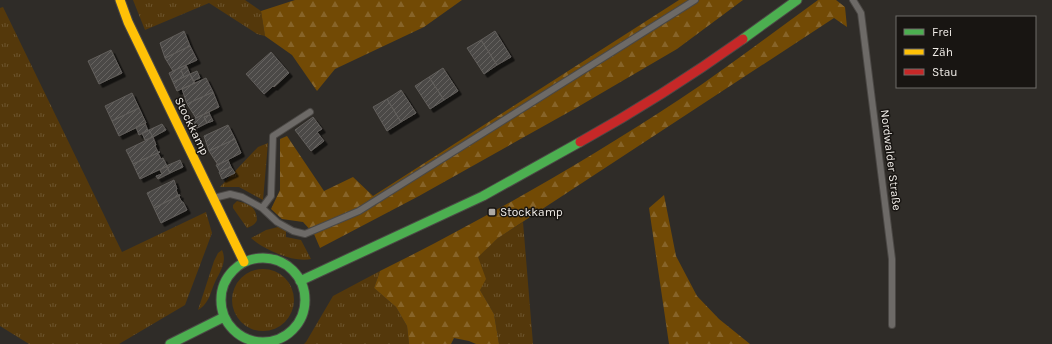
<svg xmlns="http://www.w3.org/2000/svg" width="1052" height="344" font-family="Karla,sans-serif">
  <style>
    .grass { fill: url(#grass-tufts) }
    .forest { fill: url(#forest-firs) }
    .building { fill: url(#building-hatch); stroke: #625f5c; filter: url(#shadow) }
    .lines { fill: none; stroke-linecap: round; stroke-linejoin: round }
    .lane-casing { stroke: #4b4845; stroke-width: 8 }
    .fast-casing { stroke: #4b4845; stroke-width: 11 }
    .slow-casing { stroke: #4b4845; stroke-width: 11 }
    .jam-casing { stroke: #4b4845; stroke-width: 11 }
    .lane { stroke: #6d6a67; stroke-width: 6 }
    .fast { stroke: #4caf50; stroke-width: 9 }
    .slow { stroke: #ffc107; stroke-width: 9 }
    .jam { stroke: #c62828; stroke-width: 9 }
    .poi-dot { fill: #aeaaa5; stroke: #181512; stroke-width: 1.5 }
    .labels { text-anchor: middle; stroke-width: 3; stroke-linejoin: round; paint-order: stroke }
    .street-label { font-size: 12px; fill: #f2eee9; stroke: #181512 }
    .poi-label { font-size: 12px; fill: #f2eee9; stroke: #181512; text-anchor: start }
  </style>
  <defs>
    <pattern id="grass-tufts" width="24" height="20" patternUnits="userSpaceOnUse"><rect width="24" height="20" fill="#54380b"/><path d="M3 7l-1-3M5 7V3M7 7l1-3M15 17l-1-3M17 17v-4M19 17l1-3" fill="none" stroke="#6d552f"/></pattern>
    <pattern id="forest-firs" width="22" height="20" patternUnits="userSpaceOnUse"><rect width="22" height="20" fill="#724a05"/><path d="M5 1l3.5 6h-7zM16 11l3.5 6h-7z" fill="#876429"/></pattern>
    <pattern id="building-hatch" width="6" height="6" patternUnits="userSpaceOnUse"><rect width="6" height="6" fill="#4c4946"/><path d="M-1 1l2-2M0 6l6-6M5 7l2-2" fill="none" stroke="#666461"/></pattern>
    <filter id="shadow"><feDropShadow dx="3.5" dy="3.5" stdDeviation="0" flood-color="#0009"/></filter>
  </defs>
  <rect width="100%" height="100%" fill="#2f2c28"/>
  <path class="grass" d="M133 0H245L261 11 265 36 257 34 209 3 145 30Z
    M3 7 122 252 206 212 212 233 185 305 119 344H29L0 326V8Z
    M268 143 263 200 239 187H220L258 147Z
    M237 201C249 204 256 206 257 220 255 225 252 226 247 228L233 208V205Z
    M523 222 533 344H499L494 314 480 290 477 257 498 238Z
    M282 226 286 229V237L301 240 311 259C294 263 264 250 251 238L266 230Z
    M222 250C227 261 221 270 216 280 210 292 210 303 198 310L214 261 218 253Z
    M232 300a31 31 0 1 1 62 0a31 31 0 1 1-62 0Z
    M380 271 374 288 396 307 407 326 409 344H304L306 342 333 296Z"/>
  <path class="forest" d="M295 0H462L424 27 335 69 317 91 292 55 265 36 261 11Z
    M679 0H743L677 49 576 108 419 196 320 248 314 234 303 222 282 219 271 209 280 190V139L287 136 324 191 353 177 373 196Z
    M818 0H836L845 7 847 27 834 18 498 238 478 257 486 279 480 290 494 314 499 344H476L469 341 454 338 451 344H409L407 326 396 307 374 288 380 271C483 220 584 162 680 99 727 68 772 33 818 0Z
    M664 195 676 256 697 296 719 319 750 344H669L649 208Z"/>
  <path class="building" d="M184 31 190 46 165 58 160 43Z
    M495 31 511 57 497 65 481 40Z
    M481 40 497 65 484 74 467 48Z
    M190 46 197 60 173 71 165 58Z
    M111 50 122 73 99 84 88 61Z
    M271 52 289 73 274 87 273 86 264 94 246 74Z
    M186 65 187 67 181 70 184 77 173 82 169 73Z
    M187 67 190 74 184 77 181 70Z
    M443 68 458 91 444 100 429 77Z
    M197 71 200 78 193 81 190 74Z
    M190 74 195 83 177 91 173 82Z
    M429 77 444 100 430 109 415 86Z
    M206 78 213 92 187 104 182 89Z
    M401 90 416 113 401 122 387 99Z
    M213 92 219 107 196 118 187 104Z
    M132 93 139 108 112 121 105 106Z
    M387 99 401 122 387 131 373 107Z
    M139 108 146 123 119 136 112 121Z
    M209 112 210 115 204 117 207 123 195 129 191 120Z
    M210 115 213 121 207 123 204 117Z
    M313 117 322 129 317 132 324 141 311 151 295 130Z
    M145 123 148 131 139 135 136 127Z
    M162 124 166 130 153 137 149 130Z
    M228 125 235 139 209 151 204 136Z
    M149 130 153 137 145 140 142 133Z
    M153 137 156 145 155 146 158 152H160L133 164 126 150Z
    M235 139 241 153 218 165 209 151Z
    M160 152 158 153 161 159 163 158 167 166 140 179 133 164Z
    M180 160 183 167 170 173 166 166Z
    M228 160 231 167 220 172 216 165Z
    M167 166 170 173 158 179 156 176 162 174 160 170Z
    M231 167 235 173 222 179 219 172Z
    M174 180 177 189 176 190 178 195H180L154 208 147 193Z
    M180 195 179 197 182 202H183L187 210 161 223 154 208Z"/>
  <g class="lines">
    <defs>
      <path id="lane" d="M853 0 861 13 892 259V325
        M214 198 230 194 242 197 262 208 277 222 293 231 305 234 359 211 695 0
        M262 208 271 196 273 136 310 112"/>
      <path id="fast" d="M743 39 797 0
        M221 300a42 42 0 1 1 84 0a42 42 0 1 1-84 0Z
        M300 281 483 196 580 142
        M170 344 224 317"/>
      <path id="slow" d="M120 0 128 22 244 262"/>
      <path id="jam" d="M580 142C636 111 691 76 743 39"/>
    </defs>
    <use href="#lane" class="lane-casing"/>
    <use href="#fast" class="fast-casing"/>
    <use href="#slow" class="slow-casing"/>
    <use href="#jam" class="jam-casing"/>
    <use href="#lane" class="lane"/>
    <use href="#fast" class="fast"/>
    <use href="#slow" class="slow"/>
    <use href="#jam" class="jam"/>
  </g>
  <rect class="poi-dot" x="488" y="208" width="8" height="8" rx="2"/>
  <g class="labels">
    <g class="street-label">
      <text transform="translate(192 126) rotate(64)" y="4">Stockkamp</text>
      <text transform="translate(891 160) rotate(83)" y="4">Nordwalder Straße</text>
    </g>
    <g class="poi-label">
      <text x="500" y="216">Stockkamp</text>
    </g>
  </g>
  <rect x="896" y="16" width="140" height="72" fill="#181512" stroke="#6f6c68"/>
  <rect x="904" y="29" width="20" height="6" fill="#4caf50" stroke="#6f6c68"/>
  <text x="932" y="36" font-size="12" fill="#f2eee9">Frei</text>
  <rect x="904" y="49" width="20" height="6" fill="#ffc107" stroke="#6f6c68"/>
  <text x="932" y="56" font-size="12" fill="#f2eee9">Zäh</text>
  <rect x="904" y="69" width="20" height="6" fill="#c62828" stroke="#6f6c68"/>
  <text x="932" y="76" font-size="12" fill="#f2eee9">Stau</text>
</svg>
